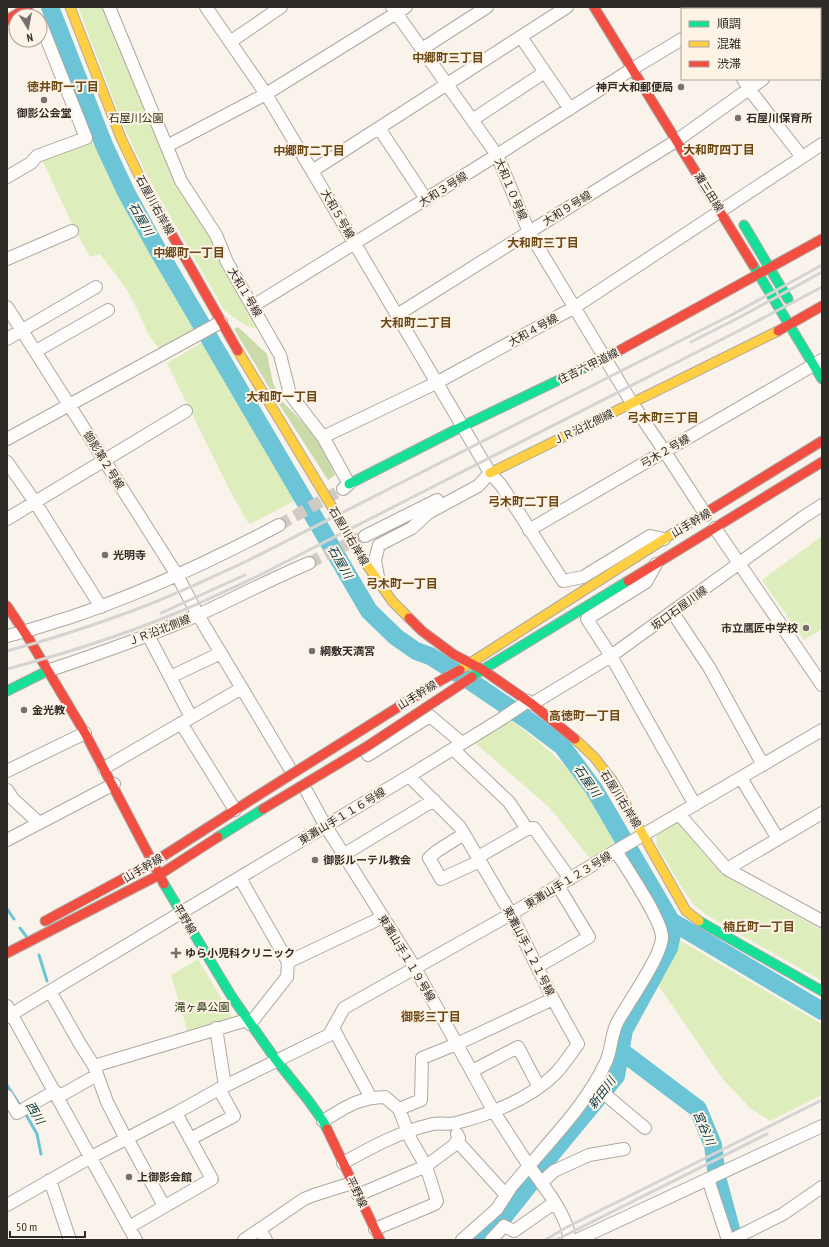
<svg xmlns="http://www.w3.org/2000/svg" width="829" height="1247" font-family="'PT Sans Narrow','Noto Sans JP',sans-serif">
  <style>
    .green { fill: #deedbc }
    .forest { fill: #cbdaa9 }
    .lines { fill: none; stroke-linecap: round; stroke-linejoin: round }
    .stream { stroke: #6bc5d6; stroke-width: 3 }
    .river { stroke: #6bc5d6; stroke-width: 18 }
    .street-tunnel { stroke: #d1cbc5; stroke-width: 12; stroke-dasharray: 12 6; stroke-linecap: butt }
    .street-casing { stroke: #aca8a2; stroke-width: 14 }
    .fast-casing { stroke: #aca8a2; stroke-width: 11 }
    .slow-casing { stroke: #aca8a2; stroke-width: 11 }
    .jam-casing { stroke: #aca8a2; stroke-width: 11 }
    .street { stroke: #fefdfc; stroke-width: 12 }
    .fast { stroke: #16e098; stroke-width: 9 }
    .slow { stroke: #ffcf43; stroke-width: 9 }
    .jam { stroke: #f24e42; stroke-width: 9 }
    .rail { stroke: #d5d4d2; stroke-width: 3 }
    .jam-bridge-casing { stroke: #aca8a2; stroke-width: 11; stroke-linecap: butt }
    .jam-bridge { stroke: #f24e42; stroke-width: 9 }
    .poi-dot { fill: #76716c; stroke: #fef3e7; stroke-width: 1.5 }
    .labels { text-anchor: middle; stroke-width: 4; stroke-linejoin: round; paint-order: stroke }
    .poi-label { font-size: 11px; font-weight: bold; fill: #2f2b27; stroke: #fef3e7; text-anchor: start }
    .park-label { font-size: 11px; fill: #283412; stroke: #fef3e7 }
    .street-label { font-size: 11px; fill: #2f2b27; stroke: #fef3e7 }
    .neighbourhood-label { font-size: 12px; font-weight: bold; fill: #6d4918; stroke: #fef3e7 }
    .water-label { font-size: 12px; font-style: italic; fill: #003944; stroke: #fef3e7 }
  </style>
  <rect width="100%" height="100%" fill="#f9f3ec"/>
  <path class="green" d="M78 7H105L181 194 211 234 258 328C246 329 234 317 224 310L144 170 124 127Z
    M92 141 123 203 195 331 160 349C146 336 143 319 134 303 126 286 111 269 100 254L90 257 78 236 42 160Z
    M205 341 296 500 250 524 247 521 228 487 167 363Z
    M822 536V629L804 640 762 580Z
    M511 720C534 738 559 757 577 780 592 800 604 822 616 844L591 860 550 808 474 742Z
    M677 822 685 826 714 865 728 878 822 930V981L708 916 693 904 682 888 657 846 656 833Z
    M676 938 822 1024V1095L770 1121 750 1108 722 1078 656 982 672 951Z
    M198 959 234 1020 188 1033 171 975Z"/>
  <path class="forest" d="M238 327 267 354 273 383 282 401 318 438 335 475 328 480 279 404 234 329Z"/>
  <g class="lines">
    <path class="stream" d="M7 909 14 919
      M20 928 26 936
      M39 955 47 981
      M7 1085 21 1107
      M24 1111 37 1134 41 1154"/>
    <path class="river" d="M50 7 104 145 126 192 156 247 369 611 396 637 416 651 430 656 473 683 529 721 562 746 594 789 671 921 822 1011
      M621 1051 698 1109 713 1145 717 1177 734 1240
      M482 1240 502 1219 529 1185 549 1157 616 1076 624 1030 669 948 672 934 671 921"/>
    <path class="street-tunnel" d="M279 525 343 489
      M309 563 360 538"/>
    <defs>
      <path id="street" d="M109 7 181 181 216 235 227 262 280 355 290 394 323 437 349 484 343 489
        M206 7 266 94 312 171 490 473 501 485 563 581 583 577 650 536 664 539
        M392 7 497 155 529 232 632 403 665 452 706 515
        M801 7 802 9
        M731 9 734 7
        M521 37 570 109
        M820 39 822 43
        M230 42 281 7
        M422 49 487 7
        M743 79 749 89 802 157
        M472 120 545 72
        M379 128 426 199
        M167 146 266 94 406 7
        M312 171 567 7
        M7 177 31 163 37 156 86 138 40 22
        M7 259 72 231
        M253 306 497 155 632 69 682 39
        M7 307 177 575 198 615 289 767
        M397 315 529 232 676 141 763 79
        M7 339 96 287
        M36 351 108 310
        M323 437 436 383 575 307 822 144
        M7 439 221 322
        M7 462 35 502 101 607
        M7 519 186 411
        M715 528 822 685
        M529 530 822 360
        M365 536 437 500
        M656 564 646 582 587 619 611 656 695 805
        M378 577 375 560 379 545 412 528 428 513 478 486 490 473
        M673 613 709 667 763 765
        M148 635 191 717
        M7 636C28 631 48 624 68 618 141 594 211 561 279 525
        M47 671C98 654 149 636 198 615 235 598 271 579 309 563
        M170 677 221 653
        M532 704 611 656 802 518 822 505
        M181 723 235 810
        M453 749 509 802 527 829 534 828 570 879
        M368 755 430 716 462 743
        M104 768 242 688
        M7 771 85 733
        M741 778 778 839
        M7 790 13 799 39 823
        M307 792 325 825 415 968 494 1112 529 1166C557 1133 588 1101 606 1062 612 1049 611 1033 618 1021 628 1003 663 954 662 936 660 917 627 869 616 851
        M679 814 727 869 822 921
        M464 834 437 851 429 858 441 879 480 861
        M7 840 114 784
        M343 855 434 800
        M478 857 527 829
        M727 869 822 813
        M240 878 288 962 287 977 250 1024
        M288 962 383 917
        M537 967 589 937 558 886
        M50 991 80 1044 94 1066 107 1102 126 1139
        M7 1006 136 1240
        M7 1017 409 776 503 718 528 701
        M216 1028 225 1086
        M333 1028 371 1098
        M94 1066 247 1020
        M472 1071 518 1047 539 1087
        M594 1085 645 1128
        M7 1096 17 1113 55 1091
        M58 1097 97 1075
        M399 1109 421 1100 422 1058 457 1044 553 999
        M323 1121C346 1107 357 1098 385 1097L399 1109 411 1140 426 1166 437 1201 435 1204 375 1229
        M457 1134 459 1138 457 1141 506 1195
        M127 1138 164 1206
        M190 1139 234 1116 219 1089
        M343 1163C370 1148 399 1132 429 1125 438 1122 447 1125 456 1123 491 1114 530 1099 556 1073 564 1064 571 1054 578 1044L553 999 511 914 460 827 409 776
        M708 1179 728 1240
        M50 1180 70 1240
        M541 1183 554 1171 589 1155 624 1149
        M358 1195 426 1166 453 1146 457 1141
        M7 1205 91 1157 176 1113 219 1089 329 1035 344 1008 511 914 619 849 822 730
        M129 1227 212 1179 176 1113
        M260 1229 266 1240
        M244 1240 304 1199 314 1195 352 1183
        M462 1240 497 1209 511 1187 529 1166C542 1184 570 1218 569 1240
        M491 1240 504 1226 514 1231 554 1203
        M577 1240 822 1126
        M731 1240 783 1214 822 1187"/>
      <path id="fast" d="M744 225 788 299
        M753 265 822 379
        M349 484 463 426 613 354
        M474 675 628 581
        M7 691 47 671
        M218 837 263 809
        M164 884 232 997 276 1060 308 1100 323 1121 327 1129
        M699 921 822 991"/>
      <path id="slow" d="M70 7 121 138 142 182
        M238 351 367 565 392 601 409 618
        M490 473 778 331
        M464 667 694 520
        M575 739 594 757 612 780 686 911 699 921"/>
      <path id="jam" d="M594 7 753 265
        M7 20 28 7
        M142 182 238 351
        M778 331 822 306
        M613 354 822 239
        M694 520 822 441
        M628 581 822 462
        M7 606 29 639 85 733 164 884
        M409 618 422 631 453 654 483 670 532 704 575 739
        M45 921 154 862 257 796
        M7 953 159 875 218 837
        M327 1129 380 1240"/>
    </defs>
    <use href="#street" class="street-casing"/>
    <use href="#fast" class="fast-casing"/>
    <use href="#slow" class="slow-casing"/>
    <use href="#jam" class="jam-casing"/>
    <use href="#street" class="street"/>
    <use href="#fast" class="fast"/>
    <use href="#slow" class="slow"/>
    <use href="#jam" class="jam"/>
    <path class="rail" d="M691 342 742 316 822 272
      M161 613 245 575
      M7 651C48 640 89 627 129 612 169 598 208 579 247 561L735 313 822 265
      M7 669C64 654 120 636 174 614 203 602 230 589 258 576L748 326 822 287
      M545 1240 567 1227 822 1100
      M556 1240 767 1134"/>
    <defs>
      <path id="jam-bridge" d="M257 796 438 682 460 670
        M263 809 366 747 472 677"/>
    </defs>
    <use href="#jam-bridge" class="jam-bridge-casing"/>
    <use href="#jam-bridge" class="jam-bridge"/>
  </g>
  <g class="poi-dot">
    <circle cx="681" cy="87" r="4"/>
    <circle cx="44" cy="100" r="4"/>
    <circle cx="738" cy="118" r="4"/>
    <circle cx="105" cy="555" r="4"/>
    <circle cx="806" cy="628" r="4"/>
    <circle cx="312" cy="651" r="4"/>
    <circle cx="24" cy="710" r="4"/>
    <circle cx="315" cy="860" r="4"/>
    <path d="M174 947h4v4h4v4h-4v4h-4v-4h-4v-4h4z"/>
    <circle cx="129" cy="1177" r="4"/>
  </g>
  <g class="labels">
    <g class="poi-label">
      <text x="673" y="91" text-anchor="end">神戸大和郵便局</text>
      <text x="44" y="117" text-anchor="middle">御影公会堂</text>
      <text x="746" y="122">石屋川保育所</text>
      <text x="113" y="559">光明寺</text>
      <text x="798" y="632" text-anchor="end">市立鷹匠中学校</text>
      <text x="320" y="655">綱敷天満宮</text>
      <text x="32" y="714">金光教</text>
      <text x="323" y="864">御影ルーテル教会</text>
      <text x="185" y="957">ゆら小児科クリニック</text>
      <text x="137" y="1181">上御影会館</text>
    </g>
    <g class="park-label">
      <text x="136" y="122">石屋川公園</text>
      <text x="202" y="1011">滝ヶ鼻公園</text>
    </g>
    <g class="street-label">
      <text transform="translate(443 189) rotate(-32)" y="4">大和３号線</text>
      <text transform="translate(511 189) rotate(67)" y="4">大和１０号線</text>
      <text transform="translate(709 192) rotate(58)" y="4">灘三田線</text>
      <text transform="translate(155 205) rotate(61)" y="4">石屋川右岸線</text>
      <text transform="translate(567 208) rotate(-32)" y="4">大和９号線</text>
      <text transform="translate(338 214) rotate(60)" y="4">大和５号線</text>
      <text transform="translate(245 292) rotate(59)" y="4">大和１号線</text>
      <text transform="translate(533 330) rotate(-29)" y="4">大和４号線</text>
      <text transform="translate(588 366) rotate(-26)" y="4">住吉六甲道線</text>
      <text transform="translate(583 427) rotate(-26)" y="4">ＪＲ沿北側線</text>
      <text transform="translate(665 451) rotate(-30)" y="4">弓木２号線</text>
      <text transform="translate(104 460) rotate(58)" y="4">御影第２号線</text>
      <text transform="translate(691 523) rotate(-31)" y="4">山手幹線</text>
      <text transform="translate(349 536) rotate(59)" y="4">石屋川右岸線</text>
      <text transform="translate(679 608) rotate(-36)" y="4">坂口石屋川線</text>
      <text transform="translate(159 630) rotate(-21)" y="4">ＪＲ沿北側線</text>
      <text transform="translate(417 695) rotate(-32)" y="4">山手幹線</text>
      <text transform="translate(621 799) rotate(58)" y="4">石屋川右岸線</text>
      <text transform="translate(342 816) rotate(-31)" y="4">東灘山手１１６号線</text>
      <text transform="translate(143 868) rotate(-31)" y="4">山手幹線</text>
      <text transform="translate(568 880) rotate(-31)" y="4">東灘山手１２３号線</text>
      <text transform="translate(185 919) rotate(59)" y="4">平野線</text>
      <text transform="translate(529 951) rotate(63)" y="4">東灘山手１２１号線</text>
      <text transform="translate(407 958) rotate(59)" y="4">東灘山手１１９号線</text>
      <text transform="translate(357 1192) rotate(64)" y="4">平野線</text>
    </g>
    <g class="neighbourhood-label">
      <text x="448" y="62">中郷町三丁目</text>
      <text x="63" y="91">徳井町一丁目</text>
      <text x="719" y="154">大和町四丁目</text>
      <text x="309" y="155">中郷町二丁目</text>
      <text x="543" y="247">大和町三丁目</text>
      <text x="189" y="257">中郷町一丁目</text>
      <text x="416" y="327">大和町二丁目</text>
      <text x="282" y="401">大和町一丁目</text>
      <text x="663" y="422">弓木町三丁目</text>
      <text x="524" y="506">弓木町二丁目</text>
      <text x="402" y="588">弓木町一丁目</text>
      <text x="585" y="720">高徳町一丁目</text>
      <text x="759" y="931">楠丘町一丁目</text>
      <text x="431" y="1021">御影三丁目</text>
    </g>
    <g class="water-label">
      <text transform="translate(141 219) rotate(60)" y="4">石屋川</text>
      <text transform="translate(340 562) rotate(60)" y="4">石屋川</text>
      <text transform="translate(587 781) rotate(55)" y="4">石屋川</text>
      <text transform="translate(602 1093) rotate(-53)" y="4">新田川</text>
      <text transform="translate(35 1113) rotate(59)" y="4">西川</text>
      <text transform="translate(704 1128) rotate(67)" y="4">宮谷川</text>
    </g>
  </g>
  <rect width="829" height="1247" fill="none" stroke="#2f2b27" stroke-width="16"/>
  <rect x="681" y="8" width="140" height="72" fill="#fef3e7" stroke="#aba39a"/>
  <rect x="689" y="21" width="20" height="6" fill="#16e098" stroke="#aba39a"/>
  <text x="717" y="28" font-size="12" fill="#2f2b27">順調</text>
  <rect x="689" y="41" width="20" height="6" fill="#ffcf43" stroke="#aba39a"/>
  <text x="717" y="48" font-size="12" fill="#2f2b27">混雑</text>
  <rect x="689" y="61" width="20" height="6" fill="#f24e42" stroke="#aba39a"/>
  <text x="717" y="68" font-size="12" fill="#2f2b27">渋滞</text>
  <g transform="translate(28 28) rotate(169)"><circle r="19" fill="#fef3e7" stroke="#aba39a"/>
  <path d="M0-3L7 15L0 10L-7 15Z" fill="#76716c"/>
  <text y="-6" font-size="11" font-weight="bold" text-anchor="middle" fill="#2f2b27">N</text>
  </g>
  <path d="M10 1231v6h75v-6" fill="none" stroke="#2f2b27" stroke-width="2"/>
  <text x="16" y="1231" font-size="12" fill="#2f2b27" stroke="#fef3e7" stroke-width="3" paint-order="stroke">50 m</text>
</svg>
